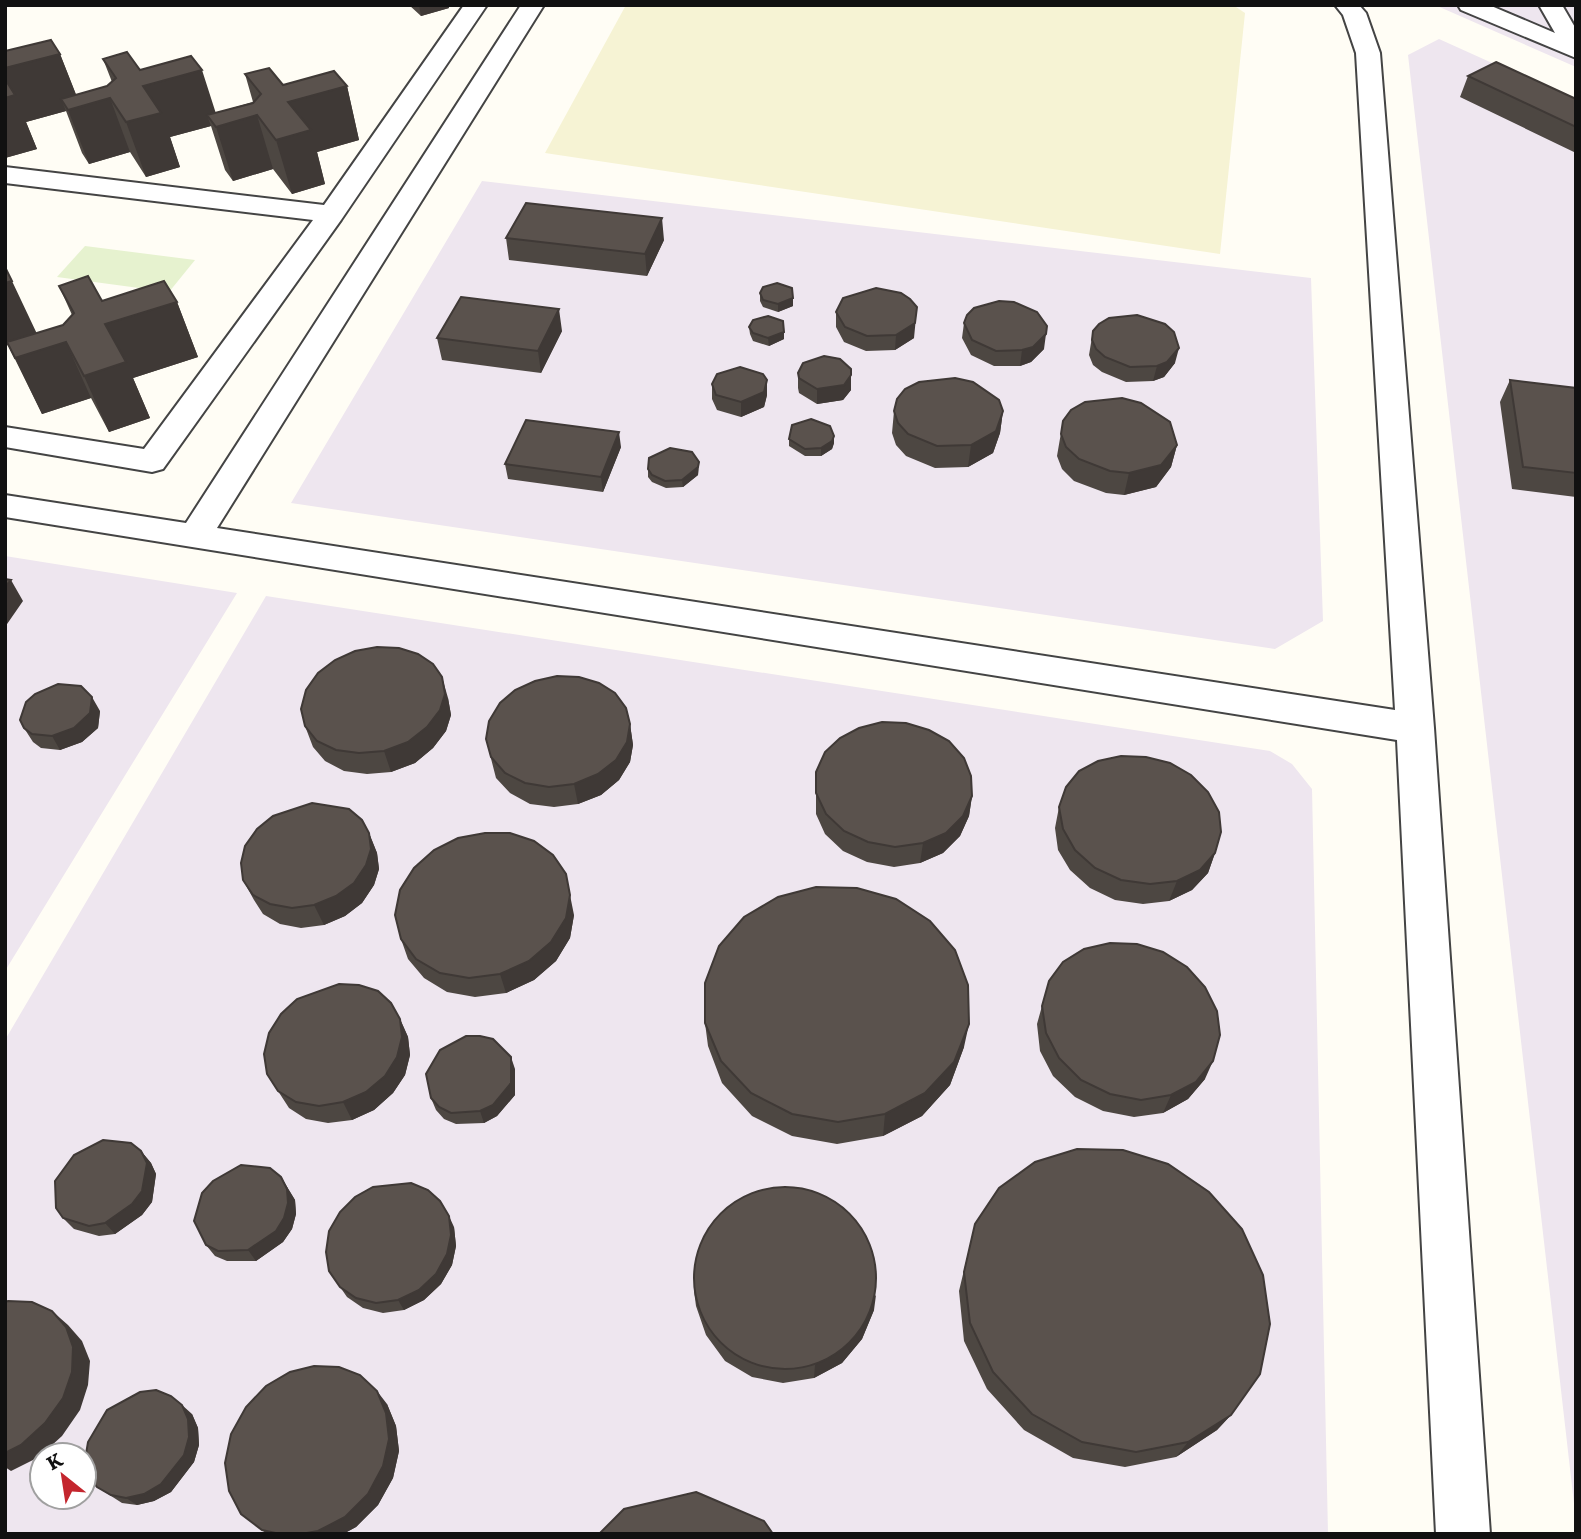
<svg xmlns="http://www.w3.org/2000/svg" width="1581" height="1539" font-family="Literata,serif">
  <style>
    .industrial { fill: #eee6ef; fill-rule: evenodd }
    .farmland { fill: #f6f3d4 }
    .pitch { fill: #e6f2cf }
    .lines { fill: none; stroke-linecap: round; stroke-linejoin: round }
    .minor-casing { stroke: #444; stroke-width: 4 }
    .minor { fill: #fff; fill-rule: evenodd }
    .wall { fill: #4d4742 }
    .shaded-wall { fill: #3f3936 }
    .building { fill: #5a524d; stroke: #3f3936; stroke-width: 2 }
  </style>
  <rect width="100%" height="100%" fill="#fffdf5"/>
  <path class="industrial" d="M1435 5H1576V67Z
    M1439 39 1576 101V1521L1408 55Z
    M482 181 1311 278 1323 621 1275 649 291 503Z
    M5 556 237 593 5 971Z
    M266 596 1270 751 1292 764 1312 789 1328 1534H5V1040ZM42 1455H84V1497H42Z"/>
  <path class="farmland" d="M626 5H1233L1245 13 1220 254 545 153Z"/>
  <path class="pitch" d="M85 246 195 260 169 292 57 277Z"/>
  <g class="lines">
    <defs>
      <path id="minor" d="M464 5H487L341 220 163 469 152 472 5 447V427L144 449 313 220 5 183V167L324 205Z
        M521 5H544L217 528 1395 710 1356 53 1343 15 1335 5H1359L1366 13 1380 53 1434 728 1490 1534H1436L1397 740 5 517V495L186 523Z
        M1458 5H1489L1555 33 1539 5H1562L1576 29V58L1461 10Z"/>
    </defs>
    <use href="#minor" class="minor-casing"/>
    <use href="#minor" class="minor"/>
  </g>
  <path class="wall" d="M409 5H448L449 8 421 16Z
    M60 54 76 95 107 86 112 82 103 59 140 70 215 113 253 102 245 74 283 85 347 86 359 140 317 152 325 184 292 194 273 169 233 181 225 170 211 126 170 137 180 167 146 177 130 152 89 164 82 153 66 111 26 122 37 149 5 158Z
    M1468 76 1576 99V153L1460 97Z
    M506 238 664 240 647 276 509 260Z
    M59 286 102 301 177 302 198 357 133 378 150 418 109 432 91 398 42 414 8 345 37 333 63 325 72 315Z
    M760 293 793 298V306L778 312 763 307 760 301Z
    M836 312 914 338 895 350 866 351 844 342 836 327Z
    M964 323 1044 349 1031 362 1020 366H994L971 355 962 338Z
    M749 327 784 332V339L769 346 753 341 750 334Z
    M562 331 541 373 442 360 437 338Z
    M1093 331 1175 363 1164 377 1153 381 1126 382 1102 372 1093 365 1089 355Z
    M798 373 851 390 843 400 817 404 799 393 798 388Z
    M767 380V395L764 407 741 417 717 410 712 399V384Z
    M1510 380 1576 388V497L1512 489 1500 402Z
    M894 411H1003L1000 433 993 453 968 467 935 468 906 456 896 445 892 433Z
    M1063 421 1177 445 1171 467 1156 487 1124 495 1106 493 1074 481 1062 469 1057 456Z
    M834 436V443L832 449 821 456H805L789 446V439Z
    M621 447 603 492 508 479 505 464Z
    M699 462 698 475 683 487 666 488 652 482 648 477V469Z
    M448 698 451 715 446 731 433 748 415 763 391 772 367 774 344 771 325 761 313 747 305 726Z
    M100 711 98 728 82 742 60 750 41 748 33 742 24 728Z
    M630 724 633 745 630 762 619 780 601 795 578 804 554 807 530 804 510 793 496 778 486 739Z
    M816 772 972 796 969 816 960 836 943 853 920 863 894 867 867 862 843 851 825 834 816 814Z
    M1059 807 1215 853 1208 873 1192 890 1169 901 1143 904 1115 900 1090 888 1070 870 1058 850 1055 828Z
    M369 833 377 853 379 869 374 885 362 903 345 916 324 925 301 928 280 924 263 914 254 900 243 880Z
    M574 915 570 938 556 961 534 980 506 993 475 997 447 992 424 978 408 959 401 939Z
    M1042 1006 1205 1079 1188 1099 1163 1113 1134 1117 1103 1111 1075 1097 1053 1076 1040 1051 1037 1024Z
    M400 1019 408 1037 410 1055 405 1075 393 1093 374 1110 352 1120 328 1123 306 1119 289 1108 267 1074Z
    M705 1023 964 1047 950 1085 922 1116 883 1136 837 1144 792 1136 752 1116 722 1083 708 1046Z
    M515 1069V1095L497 1116 484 1123 456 1124 444 1119 436 1110 431 1098Z
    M141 1151 151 1163 156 1174 152 1202 142 1215 115 1234 99 1236 74 1229 63 1218Z
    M281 1177 295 1200 296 1214 292 1229 283 1242 256 1261H227L215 1256 206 1245Z
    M975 1224 1231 1415 1217 1430 1176 1457 1125 1467 1073 1458 1024 1430 987 1389 964 1341 959 1291Z
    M454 1227 456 1246 452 1265 441 1284 424 1300 404 1310 383 1313 363 1308 347 1297 329 1271Z
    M694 1291 874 1310 862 1339 842 1363 814 1378 783 1383 752 1377 725 1361 706 1335 696 1306Z
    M387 1404 396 1426 399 1451 393 1478 378 1505 356 1527 343 1534H267L241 1514Z
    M192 1414 198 1428 199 1445 194 1462 171 1492 154 1501 137 1505 122 1503 97 1487Z"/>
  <path class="shaded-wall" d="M419 5H448L449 8 421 16Z
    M60 54 81 107 110 98 130 152 89 164 68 110 61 99 66 111 26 122 37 149 5 158V68Z
    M202 70 219 123 207 115 211 126 170 137 180 167 146 177 126 122 143 86Z
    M347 86 359 140 317 152 325 184 292 194 276 140 288 102Z
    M257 115 273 169 233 181 216 127Z
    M662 218 664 240 647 276 645 254Z
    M12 281 38 336 5 346V283Z
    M793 298V306L778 312V304Z
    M177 302 198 357 133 378 150 418 109 432 84 376 105 324Z
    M917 307 914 338 895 350 896 335Z
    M559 309 562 331 541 373 538 351Z
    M784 332V339L769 346 768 338Z
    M1046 334 1044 349 1031 362 1020 366 1022 350Z
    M66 342 91 398 42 414 15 358Z
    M1179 348 1175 363 1164 377 1153 381 1157 366Z
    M851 375V390L843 400 817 404V389Z
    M767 380V395L764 407 741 417V402Z
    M1003 411 1000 433 993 453 968 467 971 445Z
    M619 432 621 447 603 492 601 477Z
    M834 436V443L832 449 821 456V448Z
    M1177 445 1171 467 1156 487 1124 495 1129 473Z
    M699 462 698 475 683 487 682 480Z
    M11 580 23 601 5 627V587Z
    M442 677 448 698 451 715 446 731 433 748 415 763 391 772 384 751Z
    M92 697 100 711 98 728 82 742 60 750 52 736Z
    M630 724 633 745 630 762 619 780 601 795 578 804 574 784Z
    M972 796 969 816 960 836 943 853 920 863 923 843Z
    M369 833 377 853 379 869 374 885 362 903 345 916 324 925 314 905Z
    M1215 853 1208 873 1192 890 1169 901 1177 881Z
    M570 895 574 915 570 938 556 961 534 980 506 993 500 974Z
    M400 1019 408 1037 410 1055 405 1075 393 1093 374 1110 352 1120 343 1102Z
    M969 1024 964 1047 950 1085 922 1116 883 1136 885 1114Z
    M511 1057 515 1069V1095L497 1116 484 1123 480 1111Z
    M1213 1061 1205 1079 1188 1099 1163 1113 1171 1095Z
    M141 1151 151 1163 156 1174 152 1202 142 1215 115 1234 105 1223Z
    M281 1177 295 1200 296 1214 292 1229 283 1242 256 1261 248 1250Z
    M449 1216 454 1227 456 1246 452 1265 441 1284 424 1300 404 1310 398 1300Z
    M876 1295 874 1310 862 1339 842 1363 814 1378 815 1365Z
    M52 1311 68 1325 82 1341 90 1361 88 1385 80 1410 62 1436 39 1457 11 1471 5 1467V1453Z
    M377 1391 387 1404 396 1426 399 1451 393 1478 378 1505 356 1527 343 1534H321L318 1531Z
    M182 1405 192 1414 198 1428 199 1445 194 1462 171 1492 154 1501 137 1505 126 1498Z
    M1231 1415 1217 1430 1176 1457 1188 1442Z"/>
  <path class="building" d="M51 40 60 54 5 68V51Z
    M127 52 140 70 191 56 202 70 143 86 161 113 126 122 110 98 68 110 61 99 107 86 116 78 103 59Z
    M1496 62 1576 99V127L1468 76Z
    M269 68 283 85 334 71 347 86 288 102 311 130 276 140 257 115 216 127 207 115 253 103 261 94 245 74Z
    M5 79 15 95 5 98Z
    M526 203 662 218 645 254 506 238Z
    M5 267 12 281 5 283Z
    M88 276 102 301 164 281 177 302 105 324 126 362 84 376 66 342 15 358 7 342 63 325 74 313 59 286Z
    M777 283 792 288 793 298 778 304 763 300 760 293 763 287Z
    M876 288 901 293 910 299 917 307 915 323 896 335 867 336 845 327 836 312 843 298Z
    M461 297 559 309 538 351 437 338Z
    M999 301 1014 302 1037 312 1047 326 1046 334 1033 347 1022 350 996 351 972 340 964 323 967 315 974 308Z
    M1137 315 1165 324 1174 332 1179 348 1167 362 1157 366 1130 367 1105 357 1096 349 1092 340 1093 331 1099 324 1109 318Z
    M768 316 783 321 784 332 768 338 753 333 749 327 753 320Z
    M824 356 840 359 851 369V375L844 385 817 389 799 378 798 373 803 363Z
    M740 367 763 374 767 380 764 392 741 402 716 395 712 384 717 374Z
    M955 378 973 382 999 400 1003 411 996 431 971 445 937 446 908 434 898 423 894 411 897 399 905 389 919 382Z
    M1510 380 1576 388V473L1523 467Z
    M1122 398 1141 403 1170 422 1177 445 1161 465 1129 473 1110 471 1079 459 1066 447 1061 434 1063 421 1071 410 1085 402Z
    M811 419 830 426 834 436 832 441 821 448 805 449 789 439 792 425Z
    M526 420 619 432 601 477 505 464Z
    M670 448 692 452 699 462 698 467 682 480 665 481 652 475 648 469 649 458Z
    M5 579 11 580 5 587Z
    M377 647 399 648 418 654 433 664 442 677 445 694 440 710 427 727 408 742 384 751 359 753 336 750 317 741 305 726 301 709 306 690 318 673 335 660 355 651Z
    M557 676 579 677 599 683 615 693 626 708 630 724 627 742 616 760 598 774 574 784 549 787 525 783 505 773 491 757 486 739 489 721 500 703 515 690 535 681Z
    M58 684 81 686 92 697 90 713 74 728 52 736 32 734 24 728 20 720 26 702 35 694Z
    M882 722 906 723 929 730 949 741 964 758 971 776 972 796 963 816 946 833 923 843 895 847 868 842 844 831 826 814 816 793V772L825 752 840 738 859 728Z
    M1121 756 1146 757 1170 763 1191 775 1208 792 1219 812 1221 832 1215 853 1200 870 1177 881 1150 884 1121 880 1095 868 1075 850 1063 829 1059 807 1066 787 1079 771 1098 761Z
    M312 803 349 809 362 820 369 833 371 849 366 865 354 883 336 896 314 905 292 908 270 904 253 895 243 880 241 863 245 846 257 829 273 816Z
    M485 833H510L534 841 553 855 566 874 570 895 566 918 551 942 529 961 500 974 469 978 440 973 416 959 401 939 395 915 400 890 414 868 434 850 458 838Z
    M816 887 857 888 896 899 930 921 955 950 968 985 969 1024 954 1062 925 1093 885 1114 838 1122 792 1114 751 1093 721 1061 705 1023V983L719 946 744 917 778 897Z
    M1110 943 1137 944 1163 952 1187 967 1205 987 1217 1011 1220 1035 1213 1061 1196 1082 1171 1095 1141 1100 1110 1094 1081 1080 1059 1058 1046 1033 1042 1006 1049 981 1063 962 1084 949Z
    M339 984 359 985 378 991 391 1003 400 1019 402 1037 397 1057 385 1076 366 1092 343 1102 319 1106 296 1102 278 1091 267 1074 264 1054 269 1033 281 1014 297 999Z
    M466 1036H480L493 1039 511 1057V1083L493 1105 480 1111 451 1113 439 1107 431 1098 426 1074 440 1050Z
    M103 1140 131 1143 141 1151 147 1163 142 1191 132 1204 105 1223 89 1226 63 1218 56 1208 55 1181 74 1155Z
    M1077 1149 1123 1150 1168 1164 1209 1192 1242 1229 1263 1275 1270 1324 1260 1374 1231 1415 1188 1442 1136 1452 1082 1442 1032 1414 993 1372 970 1323 964 1272 975 1224 999 1188 1035 1162Z
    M241 1165 270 1168 281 1177 287 1189 288 1203 284 1218 276 1231 248 1250 218 1251 206 1245 194 1221 202 1193 213 1181Z
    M411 1183 428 1190 440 1201 449 1216 451 1235 447 1254 436 1274 419 1290 398 1300 376 1303 356 1298 340 1287 329 1271 326 1252 329 1231 340 1212 355 1197 373 1187Z
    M694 1278a91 91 0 1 1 182 0a91 91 0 1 1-182 0Z
    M8 1301 32 1302 52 1311 66 1327 73 1347 72 1372 63 1398 45 1423 21 1445 5 1453V1302Z
    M314 1366 339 1367 360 1375 377 1391 386 1413 389 1439 383 1466 368 1494 345 1517 318 1531 301 1534H280L262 1530 241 1514 229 1491 225 1463 231 1434 246 1407 266 1386 290 1372Z
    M156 1390 171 1396 182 1405 188 1419 189 1437 184 1455 161 1484 144 1494 126 1498 111 1495 97 1487 88 1475 85 1460 88 1442 107 1410 140 1392Z
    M696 1492 764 1521 773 1534H599L624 1509Z"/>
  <rect width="1581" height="1539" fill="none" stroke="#111111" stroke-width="14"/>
  <g transform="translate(63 1476) rotate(330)"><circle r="33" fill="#ffffff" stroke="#a0a0a0" stroke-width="2"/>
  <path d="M0-5L12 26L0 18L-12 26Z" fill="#c4262e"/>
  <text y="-10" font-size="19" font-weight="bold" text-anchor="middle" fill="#111111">K</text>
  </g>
</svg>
